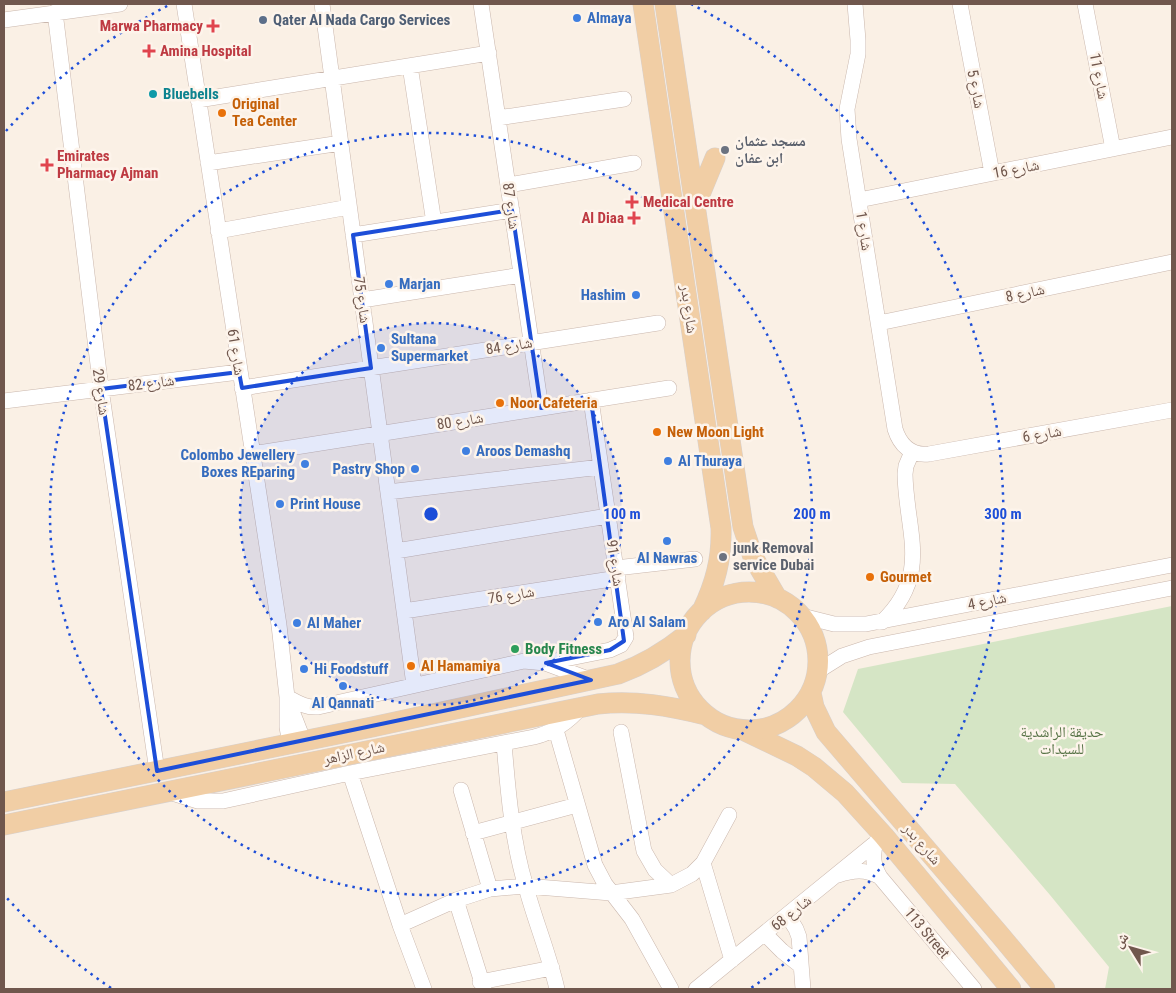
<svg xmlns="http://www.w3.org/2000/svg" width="1176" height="993" font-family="'Roboto Condensed','Noto Naskh Arabic',sans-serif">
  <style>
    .green { fill: #d5e5c5 }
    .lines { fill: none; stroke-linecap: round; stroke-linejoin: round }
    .minor-casing { stroke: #cab7ad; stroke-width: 16 }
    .major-casing { stroke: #d7d0cd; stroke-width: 21 }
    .minor { stroke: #fff; stroke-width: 15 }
    .major { stroke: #f1cea5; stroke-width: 20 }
    .marked { fill: none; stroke: #1d4ed8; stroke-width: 4; stroke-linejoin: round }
    .ring { fill: none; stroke: #1d4ed8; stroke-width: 2.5; stroke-dasharray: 2.5 5 }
    .shop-dot { fill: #3f7fe0; stroke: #fdf4eb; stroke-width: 2 }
    .service-dot { fill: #5c6f8a; stroke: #fdf4eb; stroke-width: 2 }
    .health-dot { fill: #e0444e; stroke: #fdf4eb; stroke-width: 2 }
    .culture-dot { fill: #0f9aa8; stroke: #fdf4eb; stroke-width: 2 }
    .food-dot { fill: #e8710a; stroke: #fdf4eb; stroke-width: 2 }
    .worship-dot { fill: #6b7280; stroke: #fdf4eb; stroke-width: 2 }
    .leisure-dot { fill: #2e9e5b; stroke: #fdf4eb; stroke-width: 2 }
    .labels { text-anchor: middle; stroke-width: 5; stroke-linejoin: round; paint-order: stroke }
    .shop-label { font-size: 15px; font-weight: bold; fill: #366cbe; stroke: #fdf4eb; text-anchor: start }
    .service-label { font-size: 15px; font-weight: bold; fill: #4e5e75; stroke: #fdf4eb; text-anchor: start }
    .health-label { font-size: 15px; font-weight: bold; fill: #be3a42; stroke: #fdf4eb; text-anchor: start }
    .street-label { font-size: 15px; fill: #70574d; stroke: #fdf4eb }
    .culture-label { font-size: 15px; font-weight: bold; fill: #0d838f; stroke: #fdf4eb; text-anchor: start }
    .food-label { font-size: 15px; font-weight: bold; fill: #c56008; stroke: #fdf4eb; text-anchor: start }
    .worship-label { font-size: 15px; font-weight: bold; fill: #5b616d; stroke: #fdf4eb; text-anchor: start }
    .leisure-label { font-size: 15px; font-weight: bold; fill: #27864d; stroke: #fdf4eb; text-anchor: start }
    .park-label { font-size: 15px; fill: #587447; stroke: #fdf4eb }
    .centre { fill: #1d4ed8; stroke: #fdf4eb; stroke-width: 2.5 }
    .ring-label { font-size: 15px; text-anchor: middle; font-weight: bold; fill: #1d4ed8; stroke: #fdf4eb; stroke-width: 5; stroke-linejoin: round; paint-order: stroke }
  </style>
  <rect width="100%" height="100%" fill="#faf0e5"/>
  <path class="green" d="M1172 606V989H1105L1109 967 1050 895 955 784 902 783 843 712 858 669Z"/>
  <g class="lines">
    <defs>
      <path id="minor" d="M184 4 279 625 287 697V727L290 744
        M322 4 414 685
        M481 4 541 408
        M855 4 858 40V54L847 109 849 139 895 429C900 445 911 456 929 454L1172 410
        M960 4 992 173
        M1085 4 1113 149
        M55 12 101 389 157 771
        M4 20 120 4
        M410 66 434 223
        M198 100 489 53
        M498 118 624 99
        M208 163 341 143
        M508 185 634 163
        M859 200 1172 137
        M218 231 349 207
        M353 235 512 210
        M362 300 521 275
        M879 323 1172 262
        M242 388 658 323
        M4 401 239 372
        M252 454 669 388
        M388 492 601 467
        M396 551 608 516
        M616 568 695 559
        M404 611 618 578
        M802 616 834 624H866L1172 565
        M882 622C932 574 906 532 905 474L906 466 912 452
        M545 663 610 650 621 645 626 637 591 400
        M818 671 842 656 869 647 1172 588
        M287 697C298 703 306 708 318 707L524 661 545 663 591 680
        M290 706 304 742
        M556 730 595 865 605 884 632 919 671 989
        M621 732 644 851 655 870 671 885
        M504 743C508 792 512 840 526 887 535 921 549 954 557 989
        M350 773 400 925 424 989
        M461 790 490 889
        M169 792 198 801H223L350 773 534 737C554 732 568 723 581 707
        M473 833 577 805
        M876 842C872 855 873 865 880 877L974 989
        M703 863 732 960
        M838 875C854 870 865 869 880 877
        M456 900 484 989
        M788 916 796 929 799 937 803 989
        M400 925 456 900 490 889 525 886 611 893 671 885 692 874 703 863 729 815
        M765 934 782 951 801 966
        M480 982 552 968
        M696 989 884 836"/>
      <path id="major" d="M643 4 721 528C722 559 715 584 702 611
        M665 4 743 527 753 557 777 598
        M696 204 715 158
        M680 661a69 69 0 1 1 138 0a69 69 0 1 1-138 0Z
        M811 693 814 707 826 732 1000 935 1045 989
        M745 731 797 756 814 767 845 793 884 836 1011 989
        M4 802 372 727 618 674C643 665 665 652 686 635
        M4 825 598 704C636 700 669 706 706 715"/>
    </defs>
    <use href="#minor" class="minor-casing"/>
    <use href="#major" class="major-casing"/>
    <use href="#minor" class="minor"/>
    <use href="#major" class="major"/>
  </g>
  <path class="marked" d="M512 210 541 408 591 400 624 641 610 650 546 663 591 680 157 771 101 389 239 372 242 388 371 368 353 235Z"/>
  <circle cx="431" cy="514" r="191" fill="#1d4ed8" fill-opacity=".12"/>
  <g class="ring">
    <circle cx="431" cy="514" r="191"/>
    <circle cx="431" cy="514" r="381"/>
    <path d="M111 988A572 572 0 0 1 6 897M6 131A572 572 0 0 1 171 4M691 4A572 572 0 0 1 751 988"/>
  </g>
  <g class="shop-dot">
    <circle cx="577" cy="18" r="5"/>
    <circle cx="389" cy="284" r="5"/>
    <circle cx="636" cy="295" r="5"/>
    <circle cx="381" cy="348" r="5"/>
    <circle cx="466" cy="451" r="5"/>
    <circle cx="668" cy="461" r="5"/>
    <circle cx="305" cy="464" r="5"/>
    <circle cx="415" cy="469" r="5"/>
    <circle cx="280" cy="504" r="5"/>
    <circle cx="667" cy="541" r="5"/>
    <circle cx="598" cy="622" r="5"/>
    <circle cx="297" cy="623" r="5"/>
    <circle cx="304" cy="669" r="5"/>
    <circle cx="343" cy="686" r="5"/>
  </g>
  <circle class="service-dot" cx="263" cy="20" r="5"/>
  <g class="health-dot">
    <path d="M210.5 18.5h5v5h5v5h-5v5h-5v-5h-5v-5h5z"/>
    <path d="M146.5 43.5h5v5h5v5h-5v5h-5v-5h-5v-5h5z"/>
    <path d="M44.5 157.5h5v5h5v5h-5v5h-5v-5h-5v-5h5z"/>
    <path d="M629.5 194.5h5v5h5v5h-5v5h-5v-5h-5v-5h5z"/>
    <path d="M631.5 210.5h5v5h5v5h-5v5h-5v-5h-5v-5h5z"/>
  </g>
  <circle class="culture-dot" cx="153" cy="94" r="5"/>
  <g class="food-dot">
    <circle cx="222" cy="113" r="5"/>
    <circle cx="500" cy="403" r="5"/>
    <circle cx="657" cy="432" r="5"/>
    <circle cx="870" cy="577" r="5"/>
    <circle cx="411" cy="666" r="5"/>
  </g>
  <g class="worship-dot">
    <circle cx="725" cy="150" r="5"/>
    <circle cx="723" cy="557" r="5"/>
  </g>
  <circle class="leisure-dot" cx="515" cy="649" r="5"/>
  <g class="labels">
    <g class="shop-label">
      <text x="587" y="23">Almaya</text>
      <text x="399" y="289">Marjan</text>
      <text x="626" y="300" text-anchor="end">Hashim</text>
      <text x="391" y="344">Sultana<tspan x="391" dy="17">Supermarket</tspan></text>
      <text x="476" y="456">Aroos Demashq</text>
      <text x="295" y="460" text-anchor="end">Colombo Jewellery<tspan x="295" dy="17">Boxes REparing</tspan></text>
      <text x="678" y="466">Al Thuraya</text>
      <text x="405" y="474" text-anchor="end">Pastry Shop</text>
      <text x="290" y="509">Print House</text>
      <text x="667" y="563" text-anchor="middle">Al Nawras</text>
      <text x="608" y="627">Aro Al Salam</text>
      <text x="307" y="628">Al Maher</text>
      <text x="314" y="674">Hi Foodstuff</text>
      <text x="343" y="708" text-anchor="middle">Al Qannati</text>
    </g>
    <g class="service-label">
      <text x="273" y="25">Qater Al Nada Cargo Services</text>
    </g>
    <g class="health-label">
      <text x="203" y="31" text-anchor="end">Marwa Pharmacy</text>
      <text x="160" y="56">Amina Hospital</text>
      <text x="57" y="161">Emirates<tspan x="57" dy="17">Pharmacy Ajman</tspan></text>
      <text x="643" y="207">Medical Centre</text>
      <text x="624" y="223" text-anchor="end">Al Diaa</text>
    </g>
    <g class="street-label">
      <text transform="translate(1099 76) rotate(79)" y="5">شارع 11</text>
      <text transform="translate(976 89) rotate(79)" y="5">شارع 5</text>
      <text transform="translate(1016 169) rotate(-11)" y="5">شارع 16</text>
      <text transform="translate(511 206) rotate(82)" y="5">شارع 87</text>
      <text transform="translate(864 231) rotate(81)" y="5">شارع 1</text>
      <text transform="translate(1025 293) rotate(-12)" y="5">شارع 8</text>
      <text transform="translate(362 300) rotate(82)" y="5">شارع 75</text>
      <text transform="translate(689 309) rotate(82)" y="5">شارع بدر</text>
      <text transform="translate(509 346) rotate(-9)" y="5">شارع 84</text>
      <text transform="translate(236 352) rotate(81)" y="5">شارع 61</text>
      <text transform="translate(151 383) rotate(-7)" y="5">شارع 82</text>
      <text transform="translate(101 392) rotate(82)" y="5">شارع 29</text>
      <text transform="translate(460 421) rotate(-9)" y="5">شارع 80</text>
      <text transform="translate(1042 434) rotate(-10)" y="5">شارع 6</text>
      <text transform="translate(615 563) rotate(81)" y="5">شارع 91</text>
      <text transform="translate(511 595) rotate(-9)" y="5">شارع 76</text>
      <text transform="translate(987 601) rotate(-11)" y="5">شارع 4</text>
      <text transform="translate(354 753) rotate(-12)" y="5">شارع الزاهر</text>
      <text transform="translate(922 844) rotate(49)" y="5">شارع بدر</text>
      <text transform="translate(791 913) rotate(-39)" y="5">شارع 68</text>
      <text transform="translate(927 933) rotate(50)" y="5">113 Street</text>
    </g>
    <g class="culture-label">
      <text x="163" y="99">Bluebells</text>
    </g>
    <g class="food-label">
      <text x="232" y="109">Original<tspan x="232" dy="17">Tea Center</tspan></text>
      <text x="510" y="408">Noor Cafeteria</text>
      <text x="667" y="437">New Moon Light</text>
      <text x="880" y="582">Gourmet</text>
      <text x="421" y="671">Al Hamamiya</text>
    </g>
    <g class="worship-label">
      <text x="735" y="146">مسجد عثمان<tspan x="735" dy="17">ابن عفان</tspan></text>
      <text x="733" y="553">junk Removal<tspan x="733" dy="17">service Dubai</tspan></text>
    </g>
    <g class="leisure-label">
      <text x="525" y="654">Body Fitness</text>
    </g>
    <g class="park-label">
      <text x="1062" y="737">حديقة الراشدية<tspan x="1062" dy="17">للسيدات</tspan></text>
    </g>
  </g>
  <circle cx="431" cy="514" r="8" class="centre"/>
  <g class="ring-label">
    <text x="622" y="519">100 m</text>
    <text x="812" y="519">200 m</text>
    <text x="1003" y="519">300 m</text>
  </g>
  <rect width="1176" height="993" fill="none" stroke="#70574d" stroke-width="10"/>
  <g transform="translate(1131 948) rotate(307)" stroke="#fdf4eb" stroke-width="4" paint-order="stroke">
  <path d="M0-4L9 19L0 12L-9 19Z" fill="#70574d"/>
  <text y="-8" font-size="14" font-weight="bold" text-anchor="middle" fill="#70574d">ش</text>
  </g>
</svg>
